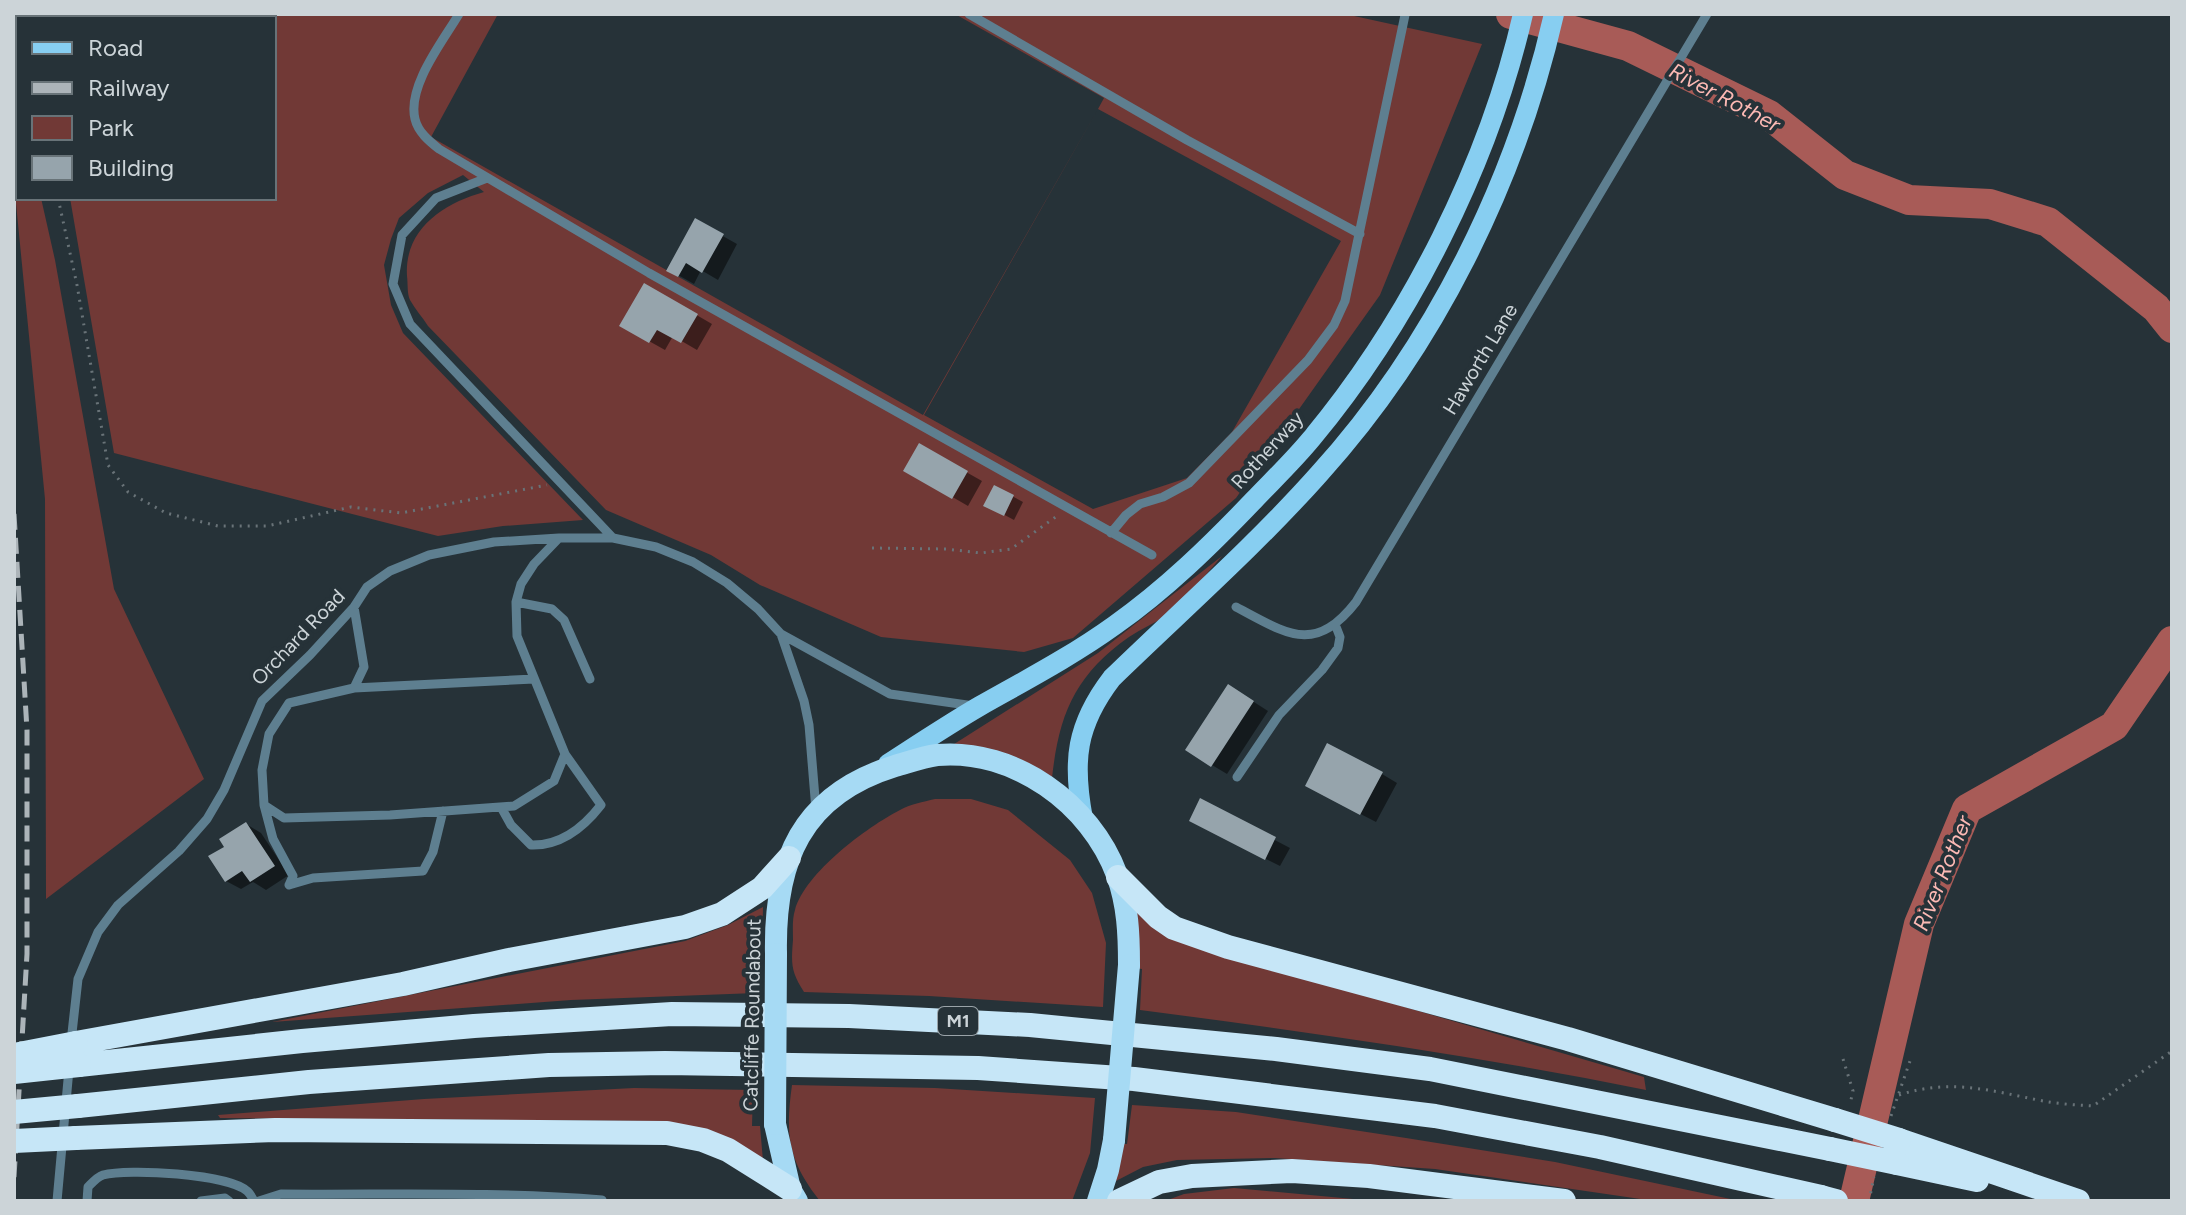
<svg xmlns="http://www.w3.org/2000/svg" width="2186" height="1215" font-family="Figtree,sans-serif">
  <style>
    .green { fill: #713936 }
    .shadow { fill: #0007 }
    .lines { fill: none; stroke-linecap: round; stroke-linejoin: round }
    .river { stroke: #a85b57; stroke-width: 30 }
    .building { fill: #96a4ac }
    .path { stroke: #697378; stroke-width: 3; stroke-dasharray: 2 6; stroke-linecap: butt }
    .service { stroke: #5e7f90; stroke-width: 9 }
    .primary { stroke: #87cef1; stroke-width: 20 }
    .trunk { stroke: #a6daf4; stroke-width: 22 }
    .motorway { stroke: #c6e6f7; stroke-width: 24 }
    .rail { stroke: #acb4b9; stroke-width: 5; stroke-dasharray: 16 8; stroke-linecap: butt }
    .trunk-bridge { stroke: #a6daf4; stroke-width: 22 }
    .motorway-bridge { stroke: #c6e6f7; stroke-width: 24 }
    .labels { text-anchor: middle; stroke-width: 8; stroke-linejoin: round; paint-order: stroke }
    .shield { fill: #263238; stroke: #9aa3a8; stroke-width: 2 }
    .shield-label { font-size: 18px; font-weight: bold; fill: #ccd4d8 }
    .street-label { font-size: 20px; fill: #ccd4d8; stroke: #263238 }
    .water-label { font-size: 22px; font-style: italic; fill: #fcb9b4; stroke: #263238 }
  </style>
  <rect width="100%" height="100%" fill="#263238"/>
  <path class="green" d="M14 14H38L36 18H18V57L14 66Z
    M68 14H498L431 137 923 415 1098 109 924 415 1093 509 1187 478 1232 432 1341 241 1098 109 1104 98 955 14H1345L1482 44 1380 295 1236 498 1073 638 1024 652 881 637 760 585 711 555 606 510 428 326C423 318 415 309 410 300 407 294 408 284 407 276 404 229 444 203 484 192L463 175 428 193 399 218 391 239 384 265 391 305 403 333 583 520 503 526 438 536 114 453 70 198H274V18H66Z
    M14 74 18 92V198H41L55 260 114 589 204 779 46 899 45 499 14 183Z
    M1222 556C1206 574 1186 601 1167 615 1155 623 1141 629 1129 637 1075 675 1059 714 1052 778L951 746 1098 653Z
    M935 799H971L1008 810 1070 860 1092 893 1106 943 1103 1007 929 996 804 992C791 972 791 964 793 940 793 931 792 919 795 910 805 873 867 827 900 810 910 804 923 802 935 799Z
    M763 907 762 949H755L756 993 571 1000 272 1022 685 941 728 925Z
    M1135 908 1391 1003 1644 1077 1646 1090C1478 1056 1310 1032 1140 1010L1142 969 1134 968Z
    M792 1085 935 1088 1095 1098 1090 1153 1072 1201H820C788 1161 785 1135 792 1085Z
    M634 1088 753 1090 752 1126H760L763 1161 648 1121 220 1118 218 1115 424 1099Z
    M1132 1105 1236 1112 1406 1138 1555 1162 1740 1201H1654L1435 1169 1275 1158 1177 1160 1143 1167 1114 1182 1119 1144H1127Z
    M1234 1188 1364 1200 1373 1201H1165L1184 1194Z"/>
  <path class="shadow" d="M696 221 737 244 718 280 701 270 694 284 669 270Z
    M645 285 712 324 697 350 673 336 665 350 622 326Z
    M920 446 982 481 968 506 906 470Z
    M995 487 1023 502 1014 520 986 505Z
    M1243 695 1268 711 1227 774 1187 750Z
    M1382 774 1397 783 1376 822 1322 794Z
    M1201 801 1290 848 1280 866 1206 829Z
    M246 824 261 833 289 875 266 890 253 882 241 889 226 881Z"/>
  <g class="lines">
    <path class="river" d="M1511 14 1628 46 1769 115 1845 175 1909 200 1990 204 2048 222 2156 308 2172 328
      M1854 1201 1919 924 1967 809 2114 726 2172 641"/>
  </g>
  <path class="building" d="M695 218 724 234 702 273 686 263 678 277 666 271Z
    M644 283 698 314 681 343 657 330 649 343 619 326Z
    M919 443 968 471 952 499 903 471Z
    M994 485 1014 495 1004 516 983 506Z
    M1228 684 1254 701 1211 767 1185 750Z
    M1327 743 1383 772 1360 815 1305 786Z
    M1200 798 1276 837 1265 860 1189 821Z
    M246 822 275 866 250 882 242 871 225 882 208 856 224 847 219 839Z"/>
  <g class="lines">
    <path class="path" d="M47 18 50 14
      M58 198 77 285 108 465 128 492 166 513 218 526H267L351 507 401 513 547 485
      M872 548 946 549 981 553 1011 549 1057 516
      M1843 1059 1853 1091 1850 1104
      M1899 1095C1951 1078 1992 1091 2043 1101 2059 1104 2077 1105 2093 1106L2172 1051
      M1891 1116 1910 1061
      M1869 1201 1874 1177"/>
    <path class="service" d="M459 14C443 41 407 86 415 119 418 132 429 141 439 149L649 273 1152 555
      M969 14 1187 140 1360 234
      M487 178 436 198 402 235 393 284 410 324 613 538
      M1111 533 1126 515 1140 504 1163 497 1189 483 1308 360 1334 325 1345 301 1405 15
      M516 602 552 609 564 620 590 679
      M354 607 364 667 354 688 289 703 269 734 262 770 264 805 284 818 390 815 514 806 554 781 565 754
      M1236 607C1286 633 1314 656 1356 602L1707 14
      M781 634 804 701 809 725 816 810
      M354 688 534 679
      M1237 777 1279 715 1322 670 1338 648 1340 637 1335 624
      M264 805 273 839 293 876 289 885
      M501 807 511 825 531 845C562 846 584 827 601 805L565 754 517 636 516 602 521 584 534 564 559 538
      M289 885 313 878 423 871 433 852 443 811
      M71 1042 78 979 98 932 118 905 179 851 207 819 224 790 262 701 310 655 354 607 367 587 390 571 429 555 494 542 559 538H613L656 547 693 562 727 583 758 609 781 634 890 694 974 706
      M57 1201 69 1069
      M87 1201 88 1187C92 1183 97 1177 103 1175 128 1168 228 1174 247 1191 250 1193 252 1198 254 1201
      M201 1201 225 1198 229 1201
      M259 1201 281 1194C388 1195 495 1191 602 1200"/>
    <path class="primary" d="M888 764C919 744 949 724 980 706 1026 680 1072 656 1115 625 1166 589 1211 545 1254 500 1273 480 1294 460 1312 438 1410 320 1489 163 1523 14
      M1083 819C1072 761 1076 725 1112 678 1181 611 1255 546 1319 474 1434 347 1516 181 1554 14"/>
    <path class="trunk" d="M776 954C774 861 801 795 895 766 909 762 923 757 937 755 1014 748 1091 804 1117 875 1128 905 1129 935 1129 965
      M775 1124 790 1189 797 1201
      M1098 1201 1108 1170 1114 1140"/>
    <path class="motorway" d="M1118 877 1158 917 1174 928 1228 947 1568 1039 1835 1120
      M76 1043 403 984 509 960 685 927 722 914 762 888 789 858
      M79 1065 302 1041 474 1026 672 1014 849 1016 1030 1025 1276 1049 1430 1069 1830 1149
      M78 1106 309 1082 549 1065 665 1063 978 1068 1134 1079 1435 1116 1600 1147 1821 1197
      M76 1138 275 1130 667 1133 703 1140 728 1150 790 1189
      M1899 1140 2078 1201
      M1897 1163 1977 1180
      M1119 1201 1159 1182 1192 1176 1292 1171 1369 1176 1564 1201"/>
    <path class="rail" d="M14 514 27 730V954L14 1177"/>
    <path class="trunk-bridge" d="M775 1124 776 954
      M1114 1140 1129 965"/>
    <path class="motorway-bridge" d="M14 1055 76 1043
      M14 1072 79 1065
      M14 1112 78 1106
      M1835 1120 1899 1140
      M14 1141 76 1138
      M1830 1149 1897 1163
      M1821 1197 1836 1201"/>
  </g>
  <g class="labels">
    <rect class="shield" x="938" y="1007" width="40" height="28" rx="6"/>
    <g class="shield-label">
      <text x="958" y="1027">M1</text>
    </g>
    <g class="street-label">
      <text transform="translate(1480 359) rotate(-59)" y="7">Haworth Lane</text>
      <text transform="translate(1267 450) rotate(-48)" y="7">Rotherway</text>
      <text transform="translate(298 637) rotate(-46)" y="7">Orchard Road</text>
      <text transform="translate(752 1015) rotate(-89)" y="7">Catcliffe Roundabout</text>
    </g>
    <g class="water-label">
      <text transform="translate(1725 97) rotate(28)" y="8">River Rother</text>
      <text transform="translate(1942 873) rotate(-68)" y="8">River Rother</text>
    </g>
  </g>
  <rect width="2186" height="1215" fill="none" stroke="#ccd4d8" stroke-width="32"/>
  <rect x="16" y="16" width="260" height="184" fill="#263238" stroke="#687378" stroke-width="2"/>
  <rect x="32" y="42" width="40" height="12" fill="#87cef1" stroke="#687378" stroke-width="2"/>
  <text x="88" y="56" font-size="24" fill="#ccd4d8">Road</text>
  <rect x="32" y="82" width="40" height="12" fill="#acb4b9" stroke="#687378" stroke-width="2"/>
  <text x="88" y="96" font-size="24" fill="#ccd4d8">Railway</text>
  <rect x="32" y="116" width="40" height="24" fill="#713936" stroke="#687378" stroke-width="2"/>
  <text x="88" y="136" font-size="24" fill="#ccd4d8">Park</text>
  <rect x="32" y="156" width="40" height="24" fill="#96a4ac" stroke="#687378" stroke-width="2"/>
  <text x="88" y="176" font-size="24" fill="#ccd4d8">Building</text>
</svg>
